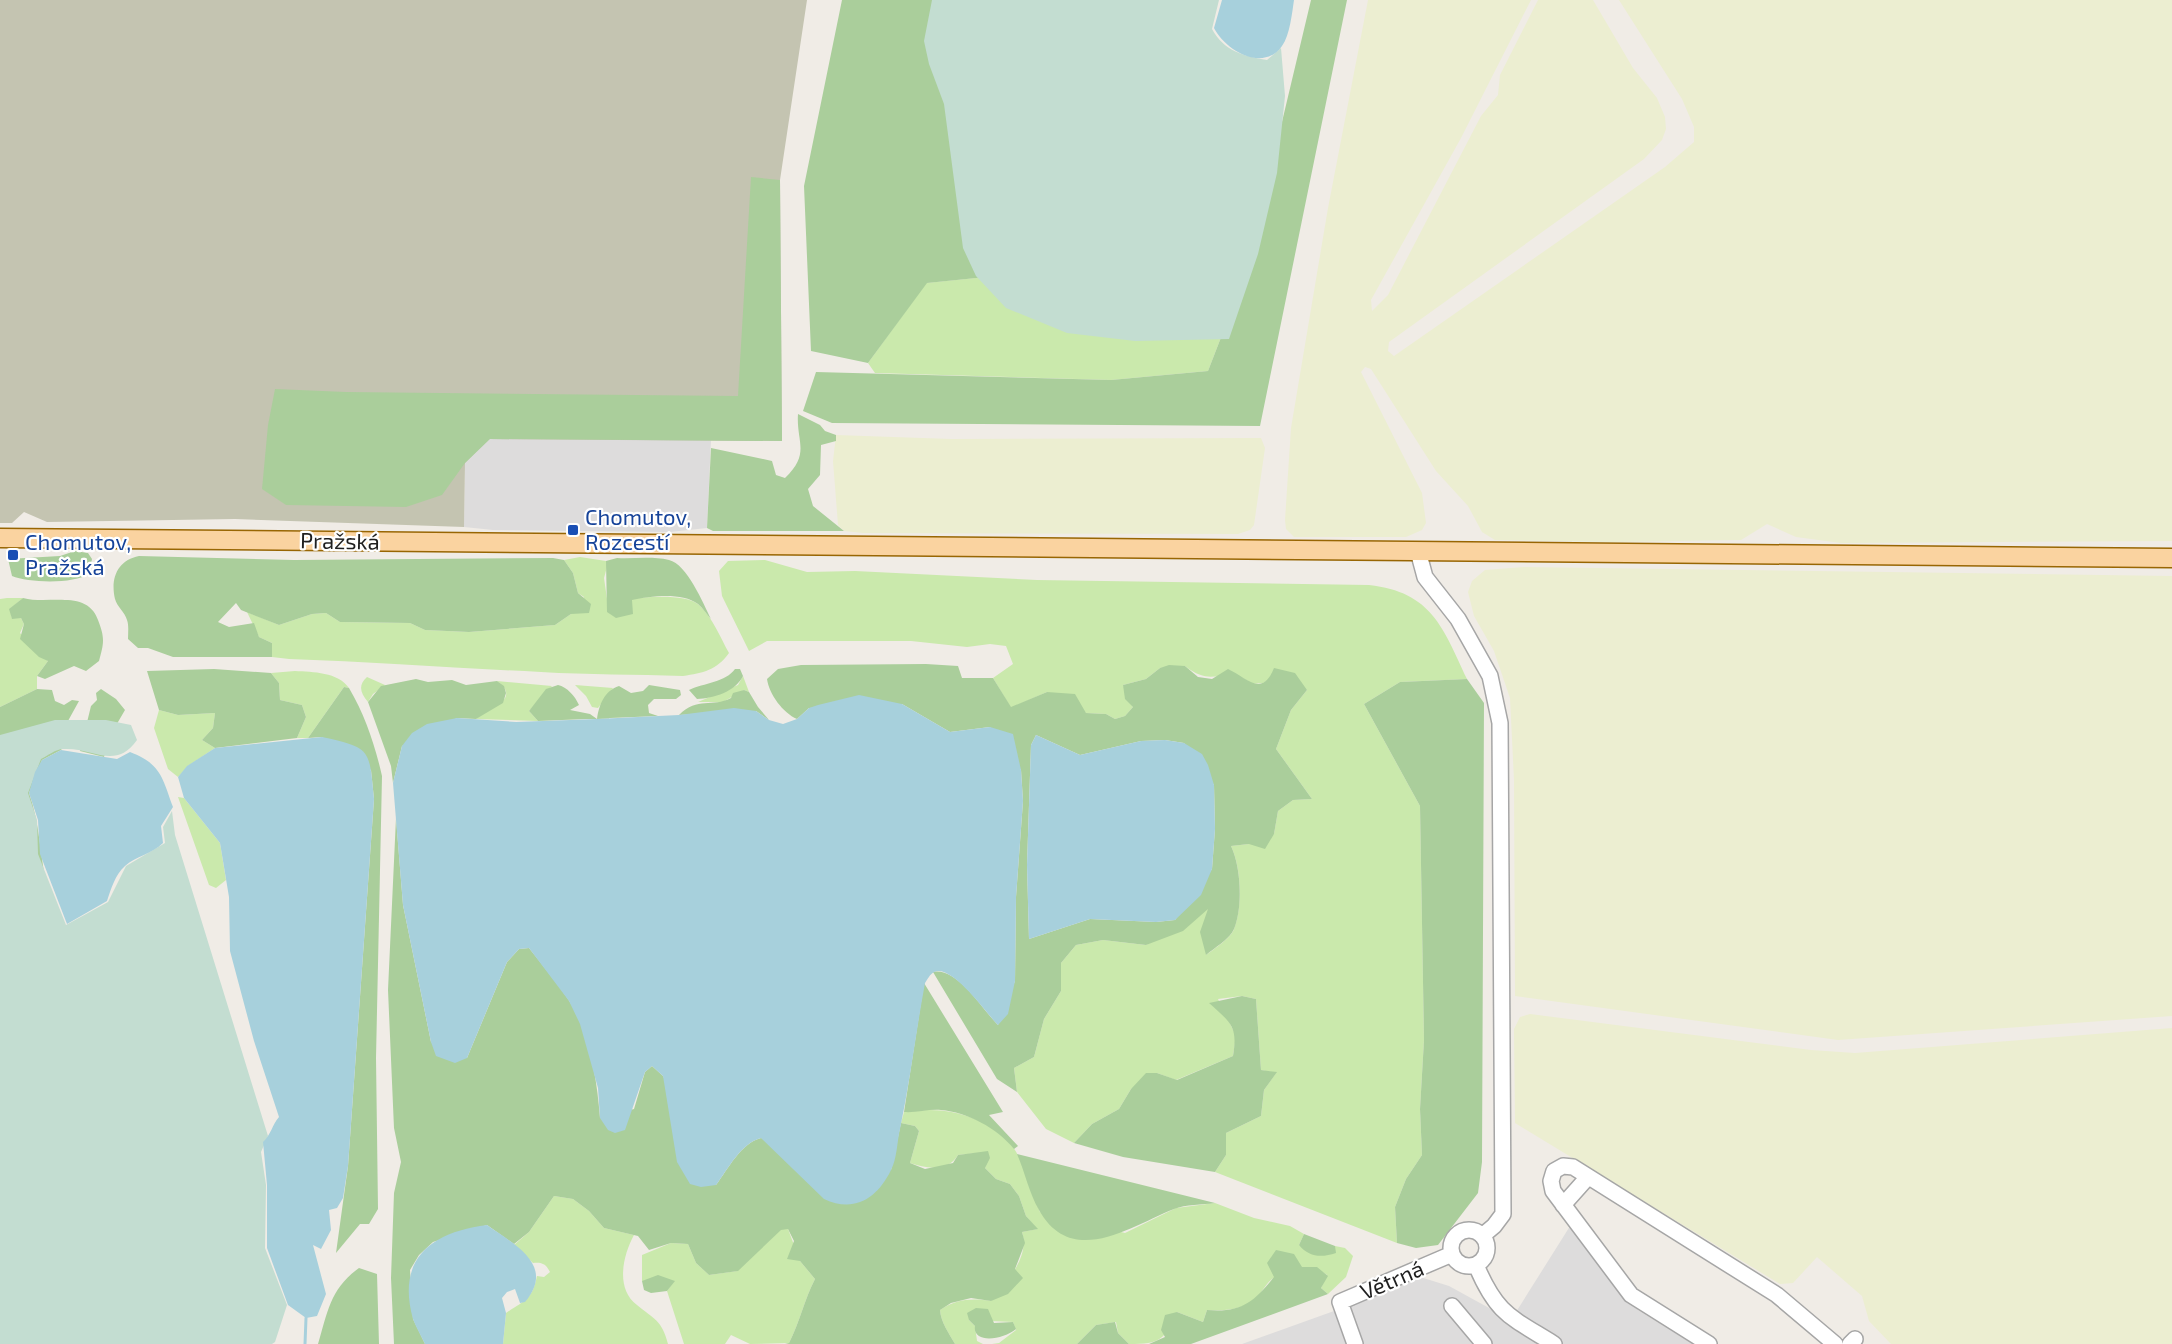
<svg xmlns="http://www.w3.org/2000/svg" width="2172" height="1344" font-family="'Exo 2',sans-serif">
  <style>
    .residential { fill: #dddcdc }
    .construction { fill: #c4c4b1 }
    .farmland { fill: #eceed1 }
    .grass { fill: #cae9ac }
    .forest { fill: #aace9b; fill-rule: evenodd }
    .wetland { fill: #c3ddd1 }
    .water { fill: #a7d0dc }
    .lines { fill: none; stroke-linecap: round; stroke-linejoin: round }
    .stream { stroke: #a7d0dc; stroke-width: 3 }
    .minor-casing { stroke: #a6a6a6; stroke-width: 18 }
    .major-casing { stroke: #986603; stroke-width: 21 }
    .minor { stroke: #fff; stroke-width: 15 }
    .major { stroke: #fad3a0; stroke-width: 18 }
    .transit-dot { fill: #1a4fb4; stroke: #fff; stroke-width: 2 }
    .labels { text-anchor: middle; stroke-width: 4.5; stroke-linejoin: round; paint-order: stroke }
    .transit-label { font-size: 22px; fill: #164399; stroke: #fff; text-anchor: start }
    .street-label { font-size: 22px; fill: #1f1f1f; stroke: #fff }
  </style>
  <rect width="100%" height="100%" fill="#f0ece6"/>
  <path class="residential" d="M489 439 711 440 707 528 670 532 493 530 464 527 465 463Z
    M1572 1223 1638 1310 1693 1344H1242L1334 1311 1417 1276 1449 1286 1511 1320Z"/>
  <path class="construction" d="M0 0H807L780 180 782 441 489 439 465 463 464 527 235 519 47 522 24 512 12 523H0Z"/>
  <path class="farmland" d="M1368 0H1531L1461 138 1371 300 1372 311 1388 295 1481 116 1498 95 1500 75 1538 0H1593L1633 68 1657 98 1665 117 1666 129 1662 140 1644 159 1389 342 1388 351 1394 356 1665 167 1694 142V127L1682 99 1619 0H2172V541L1841 543 1796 537 1767 524 1741 540 1613 542 1495 540 1482 532 1468 506 1436 471 1371 369 1365 367 1361 372 1422 493 1426 523 1422 530 1406 537H1294L1286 529 1285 520 1291 428 1328 208Z
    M836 435 951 439 1255 438H1261L1265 448 1254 525 1250 530 1238 534 863 533 844 531 838 525 833 461Z
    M1524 567 2172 576V1016L1838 1040 1515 996 1514 780 1510 698 1494 651 1474 616 1468 592 1472 581 1485 570Z
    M1530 1014 1811 1050 1855 1053 2172 1028V1344H1891L1869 1321 1862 1296 1817 1257 1793 1283 1780 1284 1515 1123 1514 1029 1520 1017Z"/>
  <path class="grass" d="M1124 263 1246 273 1208 371 1111 380 875 373 868 363 926 283Z
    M580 557 606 561 607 567 604 578 607 599C630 600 682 590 699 605 713 618 720 637 729 653 717 670 703 673 683 676 636 674 588 675 541 672 457 668 373 662 289 659L272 657V643L259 637 247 612 279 625 312 614 326 613 340 622 410 623 425 630 469 632 555 625 571 614 584 597 578 593 573 573 564 560Z
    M765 560 807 572 855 571 1037 580 1369 585C1432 592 1443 628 1467 679L1400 682 1364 704 1420 806 1424 1040 1420 1109 1422 1155 1406 1179 1395 1207 1397 1243 1215 1172 1226 1155V1133L1261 1116 1264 1090 1276 1073 1261 1070 1256 999 1242 996 1218 999 1236 1036 1233 1056 1176 1080 1157 1073 1131 1089 1119 1109 1092 1124 1074 1143 1046 1129 1017 1092 1014 1068 1034 1057 1044 1019 1061 991V963L1076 945 1103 940 1146 945 1209 908 1206 955C1214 949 1231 938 1234 929 1243 906 1241 867 1231 846L1249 844 1274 834 1278 811 1293 800 1312 799 1276 749 1291 710 1307 690 1270 679 1263 683 1252 684C1222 661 1217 691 1185 666L1160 668 1146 679 1123 685 1133 707 1125 716 1115 719 1106 714 1086 713 1047 692 1011 708 993 678 1013 664 1006 646 990 644 967 647 911 641H767L749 651 722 596 719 571 728 561Z
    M7 598H23L10 609 12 618H21L24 624 20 633 48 661 37 676V689L0 707V599Z
    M295 671C313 672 338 672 349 688L344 687 308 738H297L306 717 302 705 280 700 279 683 271 673Z
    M743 676 749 692 744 690 723 702H698L738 685Z
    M367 677 385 685 373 694 368 702C360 693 358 685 367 677Z
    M497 681 552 686 529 711 538 721 476 719C487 708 523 700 497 681Z
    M575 685 613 688 598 708 592 707 586 696Z
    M159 710 178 715 215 713 213 728 202 740 215 748 188 766 178 777 168 769 154 728Z
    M178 797 184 798 220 843 226 880 216 888 209 885Z
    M926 1110C956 1109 995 1121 1013 1147 1026 1166 1031 1191 1040 1212L1125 1233 1176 1208 1215 1203 1254 1218 1290 1226 1304 1234 1299 1245 1335 1253V1246L1345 1248 1353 1256 1346 1277 1328 1294 1321 1288 1327 1275C1313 1264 1291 1266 1275 1277 1264 1283 1261 1298 1249 1304 1235 1310 1222 1311 1207 1310L1203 1322 1177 1312C1164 1340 1161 1344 1129 1344L1118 1333 1116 1322 1096 1325 1077 1344H992L999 1343 1016 1330 1013 1322 969 1320 975 1326 977 1341 983 1344H955C949 1333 941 1323 940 1310 957 1299 971 1298 991 1301 1006 1281 1030 1259 1022 1232L1037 1229 1026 1216 1019 1196 1010 1184 996 1179 985 1168 988 1152 958 1155C948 1172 927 1169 910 1163L919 1131 915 1126 901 1123 904 1112Z
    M554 1196 573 1199 589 1211 604 1228 634 1235C623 1255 615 1289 637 1305 654 1319 662 1320 668 1344H503L506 1313C525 1300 532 1300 537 1276L544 1277 550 1272C546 1264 542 1262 533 1263L514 1245 529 1232Z
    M781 1229H788L800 1261 815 1279C804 1300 800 1322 789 1343L750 1344 731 1335 725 1344H684L667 1291 674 1281H642V1255L671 1243 688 1244 696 1263 709 1275 737 1271Z"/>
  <path class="forest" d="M842 0H1190L1124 263 927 283 868 363 811 351 804 186Z
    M1311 0H1347L1260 426 832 423 803 411 816 372 1111 380 1208 371 1246 273Z
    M751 177 780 180 782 441 490 439 465 463 442 495 406 507 286 505 262 489 268 425 275 389 346 392 738 396Z
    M798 414 820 425 825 431 836 435V441L821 445 820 475 808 489 813 506 844 531H713L707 528 711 448 772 461 776 475 785 478C811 453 796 442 798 414Z
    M75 551 88 553 92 559 89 574C74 584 29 583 12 576L8 559 60 556Z
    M139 556 294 560 553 558 564 560 573 573 578 593 591 604 589 613 571 614 555 625 469 632 425 630 410 623 340 622 326 613 312 614 279 625 241 610 236 603 218 622 229 627 254 623 259 637 272 643V657H173L148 648H138L128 639C128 633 129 625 127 620 125 612 117 607 115 599 110 578 118 560 139 556Z
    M617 558C633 559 652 556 669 560 687 564 703 603 711 619 707 615 703 608 698 604 682 592 651 596 632 600L633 614 616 618 607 612 606 561Z
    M23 598C48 605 87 589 98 620 105 638 104 643 99 661L86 671 74 666 45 679 37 676 48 661 39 657 20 639 24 624 21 618 12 619 9 609Z
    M926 664 958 666 962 678H993L1011 707 1047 692 1075 694 1086 713 1106 714 1115 719 1125 716 1133 707 1125 699 1123 685 1146 679 1160 668 1169 665 1185 666 1198 677 1212 679 1228 669C1247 678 1262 698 1274 668L1295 673 1307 690 1291 710 1276 749 1312 799 1293 800 1278 811 1274 834 1265 849 1249 844 1231 846C1241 867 1243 907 1234 929 1230 939 1214 948 1206 955L1200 932 1208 909 1183 931 1146 945 1103 940 1076 945 1061 963V991L1044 1019 1034 1057 1014 1068 1017 1092 997 1079 933 972C957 967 982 1009 998 1025L1015 981 1016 897 1023 801 1021 770 990 727 950 732 902 704 809 708 797 719C783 713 769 694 767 679L778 669 801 665ZM1036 735 1080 755 1141 741 1165 740 1184 743 1214 785 1215 829 1212 869 1175 920 1156 922 1090 919 1029 939 1027 865 1031 745Z
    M214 669 271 673 279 683 280 700 302 705 306 717 297 738 215 748 202 740 213 728 215 713 178 715 159 710 147 671Z
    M735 669H740L743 676C735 692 714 698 697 699L689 690C704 683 726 682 735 669Z
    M416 679 428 682 452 680 466 685 497 681 504 686 506 693 503 703 476 719 457 718 402 746 393 783 391 766 368 702 381 686Z
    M1467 679 1484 703 1482 1162 1478 1193 1438 1245 1416 1248 1397 1243 1395 1207 1406 1179 1422 1155 1420 1109 1424 1040 1420 806 1364 704 1400 682Z
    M558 685C567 687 575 696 579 705L570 710 590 714 597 719C599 705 604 691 619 686L631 693 643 691 649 685 680 690 681 695 676 699H654L648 705 649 713 658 716 538 721 529 711 546 689Z
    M344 687 349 688C365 715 375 745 382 776L376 1058 378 1209 369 1224H360L336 1253 348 1166 374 799 371 770 322 737 308 738Z
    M37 689 52 690 55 701 64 705 72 700 79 701 63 730 70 738 61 750 42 760 29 793C40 824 40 856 47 888L0 750V707Z
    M101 689 116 699 125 710 111 734 104 757 80 751 91 706 97 700 96 693Z
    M744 690 749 692 758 707 769 720 756 711 679 715C698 696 712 708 731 698L733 693Z
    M396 818 403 905 431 1042 467 1058 507 962 519 949 529 948C542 965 556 981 568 999 590 1032 597 1080 600 1118L634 1109 645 1072 652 1066 663 1076 716 1185C728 1169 741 1143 761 1138L891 1170 901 1123 915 1126 919 1131 910 1163 925 1169 953 1163 958 1155 988 1151 990 1158 985 1168 996 1179 1010 1184 1019 1196 1026 1216 1038 1229 1022 1232 1025 1243 1015 1269 1023 1278 1008 1294 991 1301 971 1298 951 1303 940 1310C941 1323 949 1333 955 1344H785L789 1343C800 1322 804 1300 815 1279L800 1261 787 1259 794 1241 788 1229 781 1230 738 1271 709 1275 696 1263 688 1244 671 1243 649 1250 638 1236 604 1228 589 1211 573 1199 554 1196 529 1232 514 1244 487 1225 433 1242 419 1255 410 1270 413 1319 425 1344H394L391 1278 394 1193 401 1162 394 1128 388 990Z
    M924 983 1003 1112 989 1115 1018 1146 1014 1149C997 1128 967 1112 941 1110 928 1109 916 1113 904 1112Z
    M1242 996 1256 999 1261 1070 1277 1072 1264 1090 1261 1116 1226 1133V1155L1215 1172 1123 1157 1074 1143 1092 1124 1119 1109 1131 1089 1146 1073H1157L1177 1080 1233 1056C1238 1026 1231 1023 1209 1003Z
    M1017 1154 1215 1203C1202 1205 1186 1204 1174 1209 1131 1226 1072 1269 1039 1210 1029 1193 1025 1172 1017 1154Z
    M1304 1234 1335 1246 1336 1253C1321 1258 1309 1257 1299 1245Z
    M1276 1250 1294 1254 1302 1267H1317L1328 1276 1321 1288 1328 1294 1191 1344H1149L1165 1337 1161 1330 1165 1315 1177 1312 1203 1322 1207 1310C1241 1313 1254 1302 1274 1277L1267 1263Z
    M359 1268 377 1274 379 1344H318C328 1311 330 1289 359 1268Z
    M658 1275 675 1281 667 1291 651 1293 644 1290 642 1281Z
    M976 1308 988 1309 994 1323 1013 1322 1016 1329C1003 1340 972 1344 975 1326L969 1320 967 1313Z
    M1115 1322 1118 1333 1129 1344H1077L1096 1325Z"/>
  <path class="wetland" d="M932 0H1219L1212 29C1224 51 1243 56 1267 60L1281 48 1285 96 1277 173 1258 254 1229 339 1135 341 1067 333 1006 308 976 276 963 248 944 104 929 64 924 41Z
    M55 720H106L131 725 137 740C115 771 93 747 63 749 56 749 47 756 41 759L28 793 37 820 38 854 66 925 108 902 126 866 165 843 163 827 172 811 175 835 268 1136 261 1152 266 1185 265 1248 287 1305 275 1342 272 1344H0V735Z"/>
  <path class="water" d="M1222 0H1294C1292 13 1290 35 1282 46 1263 73 1225 50 1214 28Z
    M859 695 902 704 950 732 990 727 1013 734 1021 770 1023 801 1016 897 1015 981 1008 1014 998 1025C986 1013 952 964 934 972 930 974 927 980 925 983 916 1032 910 1081 900 1129 897 1142 897 1159 891 1170 877 1199 854 1213 824 1199L761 1138C741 1143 728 1169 716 1185L701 1187 690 1184 677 1162 663 1076 652 1066 645 1072 625 1130 615 1133 608 1130 600 1118 598 1088 580 1024 569 1001 529 948 519 949 507 962 467 1058 455 1063 436 1056 431 1042 403 905 393 783 402 746 412 733 427 724 457 718 516 722 597 719 679 715 734 708 756 711 769 720 783 724 797 719 809 708 818 705Z
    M1036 735 1080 755 1141 741 1165 740 1184 743 1202 754 1208 765 1214 785 1215 829 1212 869 1201 895 1175 920 1156 922 1090 919 1029 939 1027 865 1031 745Z
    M322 737C372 748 369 749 374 799L348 1166 343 1198 337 1208 329 1210 331 1230 321 1249 313 1245 326 1294 317 1316 306 1318 288 1305 267 1248V1185L263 1142C271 1135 272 1125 279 1117L254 1041 230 951 229 897 220 843 184 798 178 777 187 766 215 748Z
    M61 750 117 759 130 752C161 764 162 777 173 807L161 826 163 843C152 854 136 856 125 866 115 875 111 889 107 901L67 924 40 854 38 820 29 793 35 772 42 760Z
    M487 1225C515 1245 556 1265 525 1302L520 1303 515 1289 507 1292 502 1298 506 1313 503 1344H425C421 1336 416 1327 413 1319 396 1258 432 1232 487 1225Z"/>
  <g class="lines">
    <path class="stream" d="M305 1344 306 1318"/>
    <defs>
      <path id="minor" d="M1418 551 1425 577 1458 619 1490 676 1500 723 1503 1214 1494 1226 1482 1236
        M1563 1205 1588 1177
        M1451 1248a18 18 0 1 1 36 0a18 18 0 1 1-36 0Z
        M1476 1265C1497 1315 1511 1317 1554 1344
        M1452 1306 1484 1344
        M1355 1344 1340 1302 1452 1254
        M1709 1344 1631 1295 1553 1191 1551 1181 1554 1171 1563 1166 1573 1167 1777 1295 1835 1344
        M1850 1344 1855 1339"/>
      <path id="major" d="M0 538 2172 558"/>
    </defs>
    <use href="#minor" class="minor-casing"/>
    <use href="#major" class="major-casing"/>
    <use href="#minor" class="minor"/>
    <use href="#major" class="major"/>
  </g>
  <g class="transit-dot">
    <rect x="567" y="524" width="12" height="12" rx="3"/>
    <rect x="7" y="549" width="12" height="12" rx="3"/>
  </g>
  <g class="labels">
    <g class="transit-label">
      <text x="585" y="525">Chomutov,<tspan x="585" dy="25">Rozcestí</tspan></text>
      <text x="25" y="550">Chomutov,<tspan x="25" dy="25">Pražská</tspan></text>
    </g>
    <g class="street-label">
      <text transform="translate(340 541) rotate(1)" y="8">Pražská</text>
      <text transform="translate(1392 1280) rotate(-23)" y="8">Větrná</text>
    </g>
  </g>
</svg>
